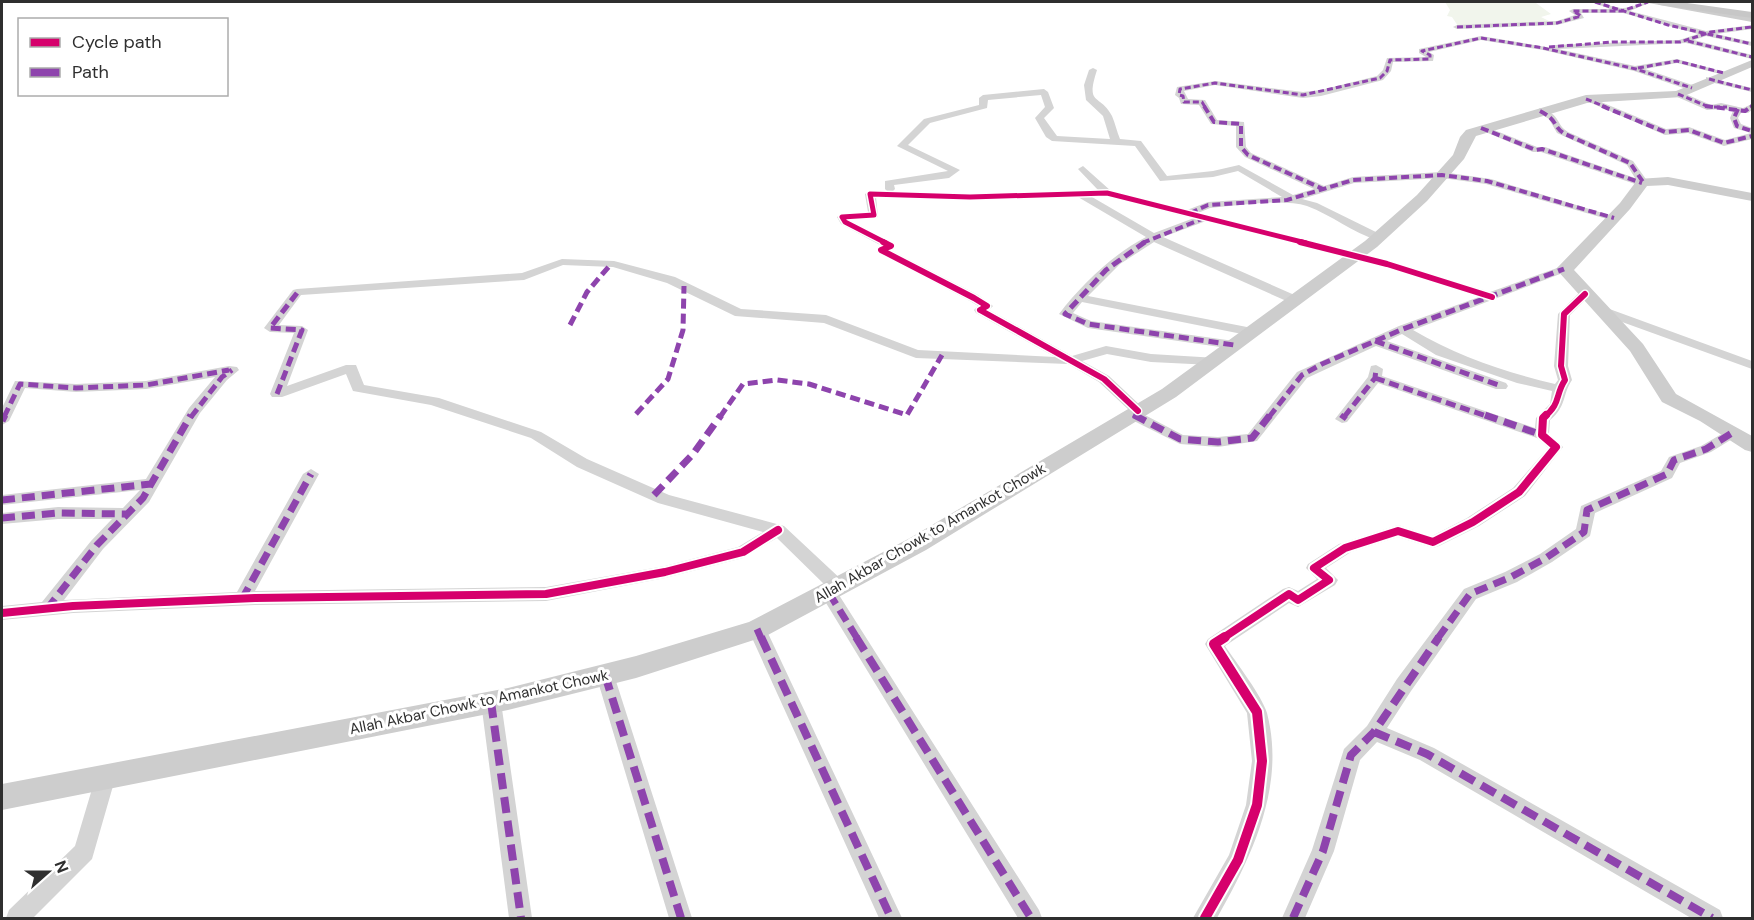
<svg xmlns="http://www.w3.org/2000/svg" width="1754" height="920" font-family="'DM Sans',sans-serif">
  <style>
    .green { fill: #f1f5ec }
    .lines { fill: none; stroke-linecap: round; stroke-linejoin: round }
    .street { fill: #d4d4d4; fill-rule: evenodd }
    .secondary { fill: #cdcdcd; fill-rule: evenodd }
    .primary { fill: #c7c7c7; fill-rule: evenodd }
    .quiet-far4 { stroke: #8e44ad; stroke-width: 3; stroke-dasharray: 6 3; stroke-linecap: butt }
    .quiet-far3 { stroke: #8e44ad; stroke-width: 4; stroke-dasharray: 8 4; stroke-linecap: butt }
    .quiet-far2 { stroke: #8e44ad; stroke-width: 5; stroke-dasharray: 10 5; stroke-linecap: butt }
    .quiet-far1 { stroke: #8e44ad; stroke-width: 7; stroke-dasharray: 13 7; stroke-linecap: butt }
    .quiet { stroke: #8e44ad; stroke-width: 8; stroke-dasharray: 16 8; stroke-linecap: butt }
    .cycleway-far3-casing { stroke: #fff; stroke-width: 8 }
    .cycleway-far2-casing { stroke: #fff; stroke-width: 9 }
    .cycleway-far1-casing { stroke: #fff; stroke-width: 12 }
    .cycleway-casing { stroke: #fff; stroke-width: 14 }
    .cycleway-far3 { stroke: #d6006c; stroke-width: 5 }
    .cycleway-far2 { stroke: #d6006c; stroke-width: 6 }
    .cycleway-far1 { stroke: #d6006c; stroke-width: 8 }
    .cycleway { stroke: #d6006c; stroke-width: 10 }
    .labels { text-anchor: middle; stroke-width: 6; stroke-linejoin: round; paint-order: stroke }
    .street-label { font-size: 15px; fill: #2f2f2f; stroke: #fff }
  </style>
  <rect width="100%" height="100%" fill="#fff"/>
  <path class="green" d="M1445 2H1582L1536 3 1551 14 1541 17 1551 22 1458 26 1452 17 1447 16 1450 10Z"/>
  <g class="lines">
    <path class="street" d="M1592 2C1602 1 1611 7 1621 8 1631 9 1641 2 1651 2L1630 11 1706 31 1752 25V29L1716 34 1752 42V46L1706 36 1694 40 1752 55V59L1686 43 1558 49 1635 66 1677 59 1728 73 1724 75 1677 63 1645 69 1695 86 1696 88 1692 91 1634 71 1543 50 1481 40 1429 52 1434 55 1433 61 1393 62 1391 71 1383 80 1321 96 1303 98 1215 85 1184 91 1188 99 1205 100 1217 120 1244 122 1246 147 1251 153 1324 186 1353 177 1442 172 1491 179 1619 218 1614 221 1486 184 1442 178 1354 183 1302 199 1317 203 1382 235 1384 237 1378 240C1352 233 1332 215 1307 206 1281 198 1238 206 1210 208L1198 213 1391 262 1490 292 1560 267H1568V271L1413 330C1457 356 1505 372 1555 384L1558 380 1554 366 1558 314 1581 291H1589L1591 294 1570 315 1568 366 1572 380C1562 395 1567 406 1550 420L1549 434 1563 447 1525 496 1479 526 1439 546 1433 548 1398 537 1351 552 1326 568 1338 580 1335 585 1298 607 1289 603 1225 646C1236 662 1262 696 1267 713 1286 786 1252 856 1217 918H1193L1229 855 1246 805 1252 761 1247 713 1208 649 1205 644 1208 639 1283 589 1289 587 1298 591 1317 579 1306 568 1308 564 1339 544 1398 525 1432 536 1467 518 1513 488 1548 448 1537 438 1378 383 1347 422 1342 423 1335 419 1368 377 1371 366 1376 365 1383 369 1382 376 1535 428 1536 418 1550 404 1552 391 1517 383 1436 355 1402 334 1387 341 1506 383 1508 386 1506 389H1496L1376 346 1307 378 1257 441 1218 447 1180 444 1128 418 1126 415 1130 411 1099 382 1068 364 916 358 824 323 735 316 667 283 613 267 563 265 524 280 301 295 279 325 302 326 308 330 287 386 346 365H356L364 385 439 398 541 432 587 459 669 495 784 526 845 583 848 588 845 593 839 595 1039 910 1042 918H1018L823 598 820 593 827 587 777 538 743 558 665 578 546 601 255 605 73 613 2 620V606L42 602 91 541 112 519H58L2 524V513L58 507 123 508 140 490 2 505V495L146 479 189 408 215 377 146 389 76 392 25 388 9 421 2 425V408L15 381 76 384 146 381 229 366 237 367 239 370 227 380 200 413 149 502 103 549 64 600 237 592 303 474 311 469 319 474 255 591 546 587 665 566 738 547 763 532 658 503 577 467 531 438 431 405 353 391 346 374 282 397H272L270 394 294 333 270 332 264 328 293 290 297 289 522 273 562 259 614 261 675 277 741 309 826 315 918 350 1055 357 976 313 974 310 978 306 970 301 877 252V248L882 246 841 224 837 217 842 214 868 212 865 194 870 191H887L885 189V181L948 171 897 146 924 119 979 105V98L983 95 1044 89 1048 92 1054 108 1044 118 1057 136 1110 139 1103 116 1086 100 1084 85 1089 70 1093 68 1097 70C1085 107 1100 93 1112 116 1115 123 1117 132 1120 139L1141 141 1167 176 1213 171 1239 165 1293 195 1314 189 1245 157 1236 147V126L1211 124 1199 105 1181 104 1179 98 1175 95 1177 87 1215 81 1303 92 1321 90 1377 76 1383 70 1387 58 1426 57 1419 53V49L1481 36 1552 48 1555 45 1679 40 1698 34 1623 13H1581L1584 18 1557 25 1457 29 1453 27 1457 25 1557 21 1575 15 1569 11 1573 9H1610ZM1041 95 1045 107 1035 118 1046 137 1052 141 1135 146 1160 181 1213 177 1238 171 1282 197 1208 202 1187 210 1111 191 1083 166 1078 169 1098 190 970 194 892 192 895 189 894 185 949 178 960 170 908 145 930 123 987 108 988 100ZM1107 196 1183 216 1194 218 1154 233 1092 197ZM876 197 970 200 1078 197 1146 237C1112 255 1082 284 1059 314L1088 328 1234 349 1240 345 1234 341 1091 321 1073 313 1082 302 1252 336 1257 335 1258 332 1252 328 1088 296 1120 264 1154 242 1291 303H1299V297L1163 237 1206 221 1383 266 1479 297 1399 326 1297 372 1248 434 1218 437 1183 435 1143 414 1145 411 1143 408 1109 376 1082 361 1107 354 1151 362 1212 365 1219 361 1217 358 1151 354 1106 346 1072 356 989 310 993 306 978 295 890 250 895 248V244L849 220 878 217Z
      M1706 77 1752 88V92L1706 81Z
      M1675 92H1681L1711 105 1721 103 1743 108 1752 104V110L1748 113H1741L1738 118 1741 124 1752 128V139L1724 146 1688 133 1665 135 1582 99 1589 97 1666 129 1689 127 1725 140 1751 133 1734 128 1730 118 1733 111 1721 109 1707 110 1675 96Z
      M1540 108C1563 116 1554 123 1568 132L1633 161 1648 182 1647 184 1638 185 1541 152H1533L1476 128 1484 126 1537 147H1545L1635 178 1627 165 1557 133 1549 119 1536 111Z
      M1604 307 1752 361V369L1600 314V308Z
      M1732 428 1739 433 1737 436 1711 452 1680 463 1672 478 1595 513 1590 536 1552 562 1517 582 1476 599 1411 691 1387 728 1434 748 1720 910 1723 918H1691L1420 760 1377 742 1360 760 1334 851 1305 918H1282L1312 850 1344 749 1367 726 1397 679 1464 589 1505 572 1540 554 1576 529 1581 506 1661 471 1669 457 1701 446Z
      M757 622 763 624 766 629 902 918H879L748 629 751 624Z
      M605 667 612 670 614 675 692 918H669L596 675 598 670Z
      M491 694 498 696 501 702 532 918H509L481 702 484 696Z
      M105 770 112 772 115 779 92 859 33 918H6L9 910 75 846 95 779 98 772Z"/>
    <path class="secondary" d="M1643 2H1663L1752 16V22Z
      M1752 60V67L1682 97 1587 103 1476 136 1464 159 1427 201 1377 247 1176 397 926 550 766 636 636 678 508 710 2 810V784L508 688 636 656 749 622 910 538 1162 389 1365 241 1417 195 1453 155 1460 137 1466 130 1586 95 1676 91Z
      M1668 177 1752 193V201L1668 185 1647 186 1630 209 1574 270 1643 344 1676 394 1752 436V452L1745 450 1700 421 1662 402 1630 351 1556 269 1620 203 1638 179Z"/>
    <path class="primary" d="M1654 2H1680L1752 12V18L1660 5Z"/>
    <path class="quiet-far4" d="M1595 2 1668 25 1752 44
      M1457 27 1557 23 1581 16 1573 11H1622L1648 2
      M1688 41 1752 57
      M1549 47 1613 42H1680L1711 32 1752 27
      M1638 68 1677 61 1724 73
      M1709 79 1752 90
      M1678 94 1709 107
      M1586 99 1606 107
      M1205 107 1202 102H1184L1183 96 1179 95 1180 89 1215 83 1303 95 1380 78 1387 71 1390 60 1430 59V55L1422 51 1481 38 1543 48 1636 69 1692 88
      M1714 107H1727
      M1750 107 1752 106"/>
    <path class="quiet-far3" d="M1204 106 1214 122 1241 124V147L1248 155 1323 189
      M1602 106 1665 132 1689 130 1724 143 1752 136
      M1705 106 1745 111 1752 106
      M1738 109 1734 118 1737 126 1752 131
      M1540 111C1558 120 1553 127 1565 134L1630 163 1643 182
      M1481 128 1536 150 1542 149 1642 183
      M1190 213 1208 205 1287 200 1353 180 1442 175 1487 181 1614 218
      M1142 243 1202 219"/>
    <path class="quiet-far2" d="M1145 242 1106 270 1065 314 1088 324 1234 345
      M570 325 587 292 611 264
      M1375 341 1501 386
      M1375 378 1489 417
      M277 394 302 330 270 328 297 293
      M636 414 668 379 683 330 684 286
      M1133 415 1137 417
      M4 417 20 384 76 388 146 385 229 370
      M191 417 222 377 232 370
      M720 417 743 384 777 380 809 384 907 415 942 355
      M1269 417 1302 375 1322 364 1403 329 1564 269
      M1344 417 1375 378 1376 369"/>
    <path class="quiet-far1" d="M1134 415 1180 439 1218 442 1252 438 1270 415
      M1485 415 1542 435
      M1342 419 1345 415
      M2 421 5 415
      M654 495 693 454 721 415
      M2 500 151 484
      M2 518 58 513 126 514
      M829 593 857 638
      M242 599 311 474
      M47 609 97 545 143 498 191 415
      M757 629 761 638
      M1438 638 1470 594 1511 577 1546 558 1584 532 1587 510 1667 474 1674 460 1706 449 1732 433"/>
    <path class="quiet" d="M761 637 891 918
      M856 637 1031 918
      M605 675 681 918
      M491 702 521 918
      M1374 732 1427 754 1712 918
      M1293 918 1323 851 1351 755 1374 732 1439 637"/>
    <defs>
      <path id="cycleway-far3" d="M886 243 845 222 842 217 874 215 870 194 970 197 1107 193 1306 243"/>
      <path id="cycleway-far2" d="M883 242 891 246 881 250 974 298 987 306 980 310 1104 379 1138 411
        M1300 242 1387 264 1492 297
        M1544 417C1561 404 1555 395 1565 380L1561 366 1564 314 1585 294"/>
      <path id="cycleway-far1" d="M2 613 73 606 255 598 546 594 665 572 743 552 778 530
        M1223 638 1289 594 1298 600 1329 580 1314 568 1345 548 1398 531 1433 542 1473 522 1519 492 1556 447 1542 435 1543 418 1546 415"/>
      <path id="cycleway" d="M1205 918 1238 860 1257 805 1262 761 1257 712 1214 644 1225 637"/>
    </defs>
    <use href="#cycleway-far3" class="cycleway-far3-casing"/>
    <use href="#cycleway-far2" class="cycleway-far2-casing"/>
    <use href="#cycleway-far1" class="cycleway-far1-casing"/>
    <use href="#cycleway" class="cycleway-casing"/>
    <use href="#cycleway-far3" class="cycleway-far3"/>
    <use href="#cycleway-far2" class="cycleway-far2"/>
    <use href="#cycleway-far1" class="cycleway-far1"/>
    <use href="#cycleway" class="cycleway"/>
  </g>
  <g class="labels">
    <g class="street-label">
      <text transform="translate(930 533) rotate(-30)" y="5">Allah Akbar Chowk to Amankot Chowk</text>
      <text transform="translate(479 702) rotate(-12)" y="5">Allah Akbar Chowk to Amankot Chowk</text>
    </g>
  </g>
  <rect width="1754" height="920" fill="none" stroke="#2f2f2f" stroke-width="6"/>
  <rect x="18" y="18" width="210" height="78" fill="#ffffff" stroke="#acacac" stroke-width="1.5"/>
  <rect x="30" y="38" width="30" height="9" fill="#d6006c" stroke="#acacac" stroke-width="1.5"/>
  <text x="72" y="48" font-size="18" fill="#2f2f2f">Cycle path</text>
  <rect x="30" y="68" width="30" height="9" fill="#8e44ad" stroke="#acacac" stroke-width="1.5"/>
  <text x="72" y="78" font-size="18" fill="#2f2f2f">Path</text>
  <g transform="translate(48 872) rotate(69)" stroke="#ffffff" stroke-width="4.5" paint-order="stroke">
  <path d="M0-4.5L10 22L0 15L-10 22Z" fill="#2f2f2f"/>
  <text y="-9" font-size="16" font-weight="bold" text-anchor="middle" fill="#2f2f2f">N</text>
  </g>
</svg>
